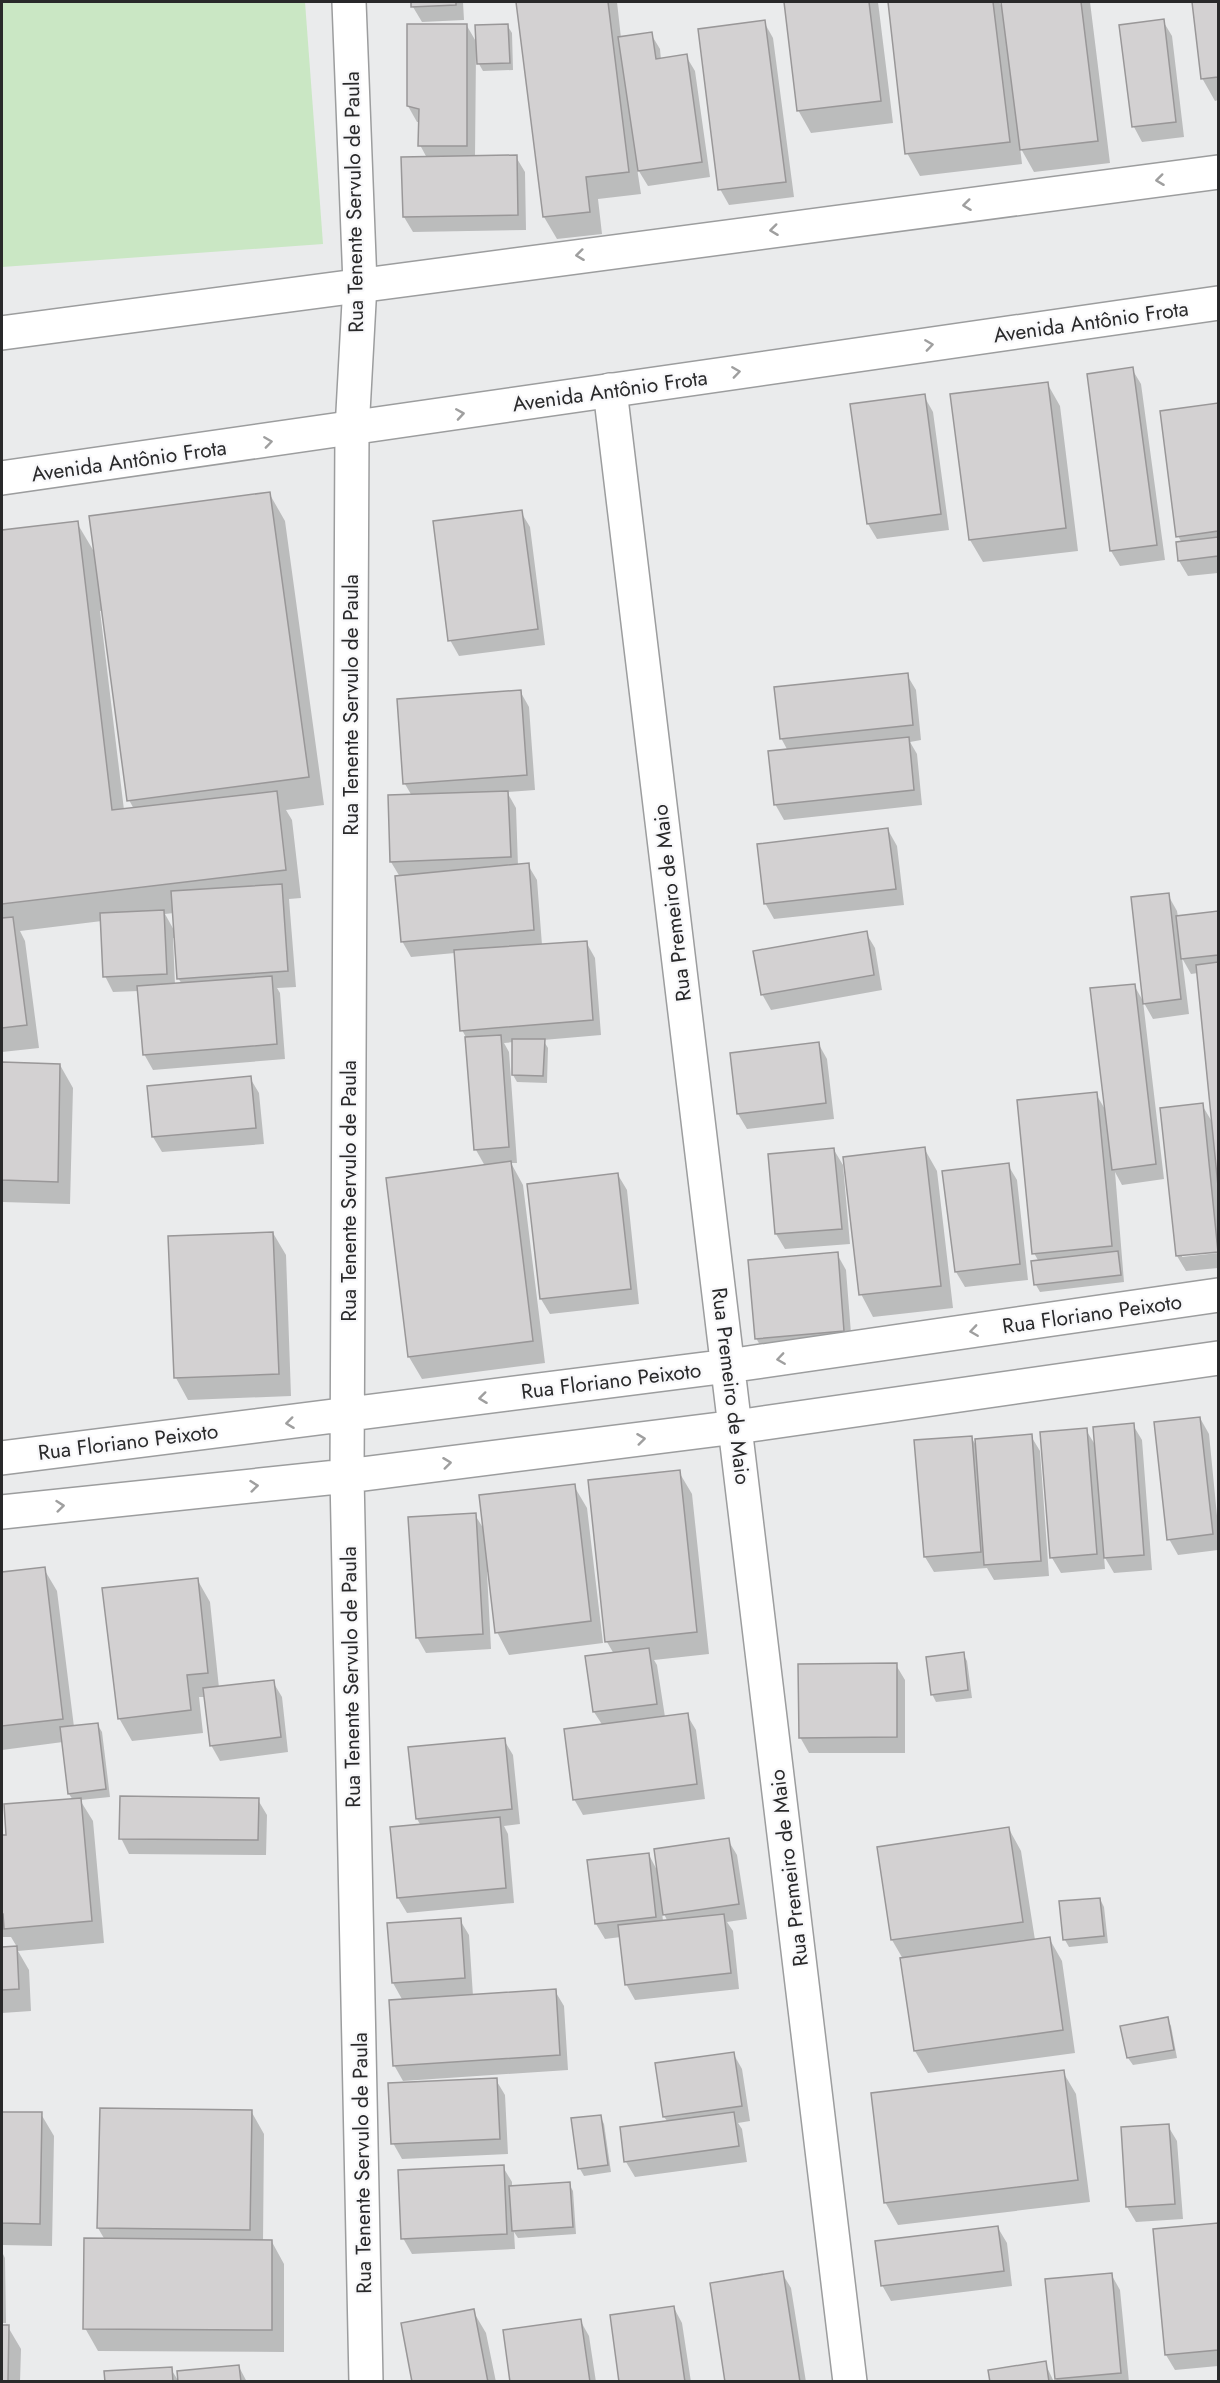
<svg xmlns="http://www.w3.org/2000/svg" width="1220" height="2383" font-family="Jost,sans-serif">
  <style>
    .green { fill: #cae7c4 }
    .shadow { fill: #0003; fill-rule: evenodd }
    .building { fill: #d3d1d2; stroke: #999798; stroke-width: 1.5 }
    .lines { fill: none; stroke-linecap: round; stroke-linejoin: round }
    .street-casing { stroke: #9c9d9e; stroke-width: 36 }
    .secondary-casing { stroke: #9c9d9e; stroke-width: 36 }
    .street { stroke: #fff; stroke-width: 33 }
    .secondary { stroke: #fff; stroke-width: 33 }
    .oneway { stroke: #9f9f9f }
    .labels { text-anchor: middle; stroke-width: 4.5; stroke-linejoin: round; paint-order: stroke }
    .street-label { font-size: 21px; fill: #29292a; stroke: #f8f8fa }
  </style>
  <rect width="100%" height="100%" fill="#eaebec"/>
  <path class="green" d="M2 2H305L323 244 2 267Z"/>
  <path class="shadow" d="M412 2H463L464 20 422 22 413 7Z
    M518 2H617L621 38 651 34 660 49 661 60 686 56 695 71 710 177 648 186 637 168 641 194 598 199 602 234 557 239 544 217Z
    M785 2H878L893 123 811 133 798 110Z
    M890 2H999L1004 10 1003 2H1090L1110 163 1034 172 1020 147 1022 164 920 176 907 153Z
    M1193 2H1218V100L1215 101 1202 78Z
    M1163 21 1172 36 1184 137 1142 142 1134 127 1121 26Z
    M764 22 773 38 794 197 729 205 720 189Z
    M507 25 512 33 513 70 483 71 479 64 478 51 476 52 475 157H516L525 172 526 230 413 232 404 217 427 158 420 145V122H417L408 106 467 26 478 45Z
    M1132 369 1141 384 1165 560 1120 566 1111 551 1088 375Z
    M1047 383 1060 406 1078 551 983 562 970 540Z
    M924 396 933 412 949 530 877 539 868 524 852 406Z
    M1218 405V573L1188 576 1179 561 1177 544 1182 543 1178 536 1162 412Z
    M269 493 285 521 324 805 286 810 292 820 301 898 289 899 296 987 277 988 280 993 285 1059 153 1070 144 1054 139 991 113 992 105 976 102 921 20 931 25 941 39 1048 2 1052V532L77 523 96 555ZM100 611H103L129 800 134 809 124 810ZM174 913 175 932 165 914ZM173 938H175L178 978 182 984 175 985Z
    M521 512 530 527 545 645 459 656 450 640Z
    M907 675 916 690 921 740 910 742 917 754 922 805 784 820 775 804 788 751 781 738Z
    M520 691 529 707 535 790 507 792 516 808 518 866 528 865 537 880 542 945 586 942 595 958 601 1035 543 1040 548 1048 547 1083 517 1082 513 1075 514 1042 504 1043 509 1052 517 1163H511L523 1185 545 1363 422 1379 409 1357 485 1166 476 1150 467 1039 462 1030 455 953 411 957 402 941 400 877 391 862 412 796 405 784 399 700Z
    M888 830 897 846 904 905 774 919 765 903Z
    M1168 895 1177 911 1178 917 1218 913V1250L1182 1254V1257L1218 1253V1268L1186 1271 1177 1256 1202 1105 1214 1125 1198 973 1191 974 1182 958 1189 1014 1153 1019 1144 1003Z
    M866 933 875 948 882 990 771 1010 762 994Z
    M1134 985 1143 1001 1164 1179 1122 1185 1115 1172 1124 1282 1040 1292 1036 1285 1039 1262 1034 1253 1096 1094 1106 1111Z
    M818 1043 827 1059 834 1119 747 1129 738 1114 732 1054Z
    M2 1064 60 1065 73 1088 70 1204 2 1202Z
    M250 1078 259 1093 264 1144 162 1152 153 1137Z
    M924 1148 937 1171 953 1308 873 1317 861 1294Z
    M834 1150 843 1165 850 1244 785 1249 776 1234Z
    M1008 1165 1017 1180 1028 1280 965 1287 956 1272 944 1172Z
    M618 1175 627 1190 639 1304 550 1314 541 1299Z
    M273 1233 286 1255 291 1396 188 1400 176 1378Z
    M837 1254 846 1270 852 1346 765 1354 756 1338Z
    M1200 1418 1209 1434 1218 1526V1550L1178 1555 1169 1539Z
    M1133 1425 1142 1440 1152 1570 1114 1573 1104 1556 1105 1569 1061 1573 1052 1558 1086 1430 1097 1448Z
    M1031 1436 1040 1451 1049 1576 994 1580 987 1568 934 1572 925 1557 971 1437 977 1447Z
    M679 1472 692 1494 709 1654 654 1660 657 1665 665 1717 687 1715 696 1730 705 1799 583 1815 574 1799 603 1726 594 1712 614 1654 607 1642Z
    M574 1486 587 1508 603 1643 509 1655 497 1632 489 1571 487 1572 491 1649 426 1653 417 1637 475 1515 485 1531Z
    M44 1569 57 1591 74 1727 97 1724 102 1732 110 1797 80 1800 93 1821 104 1943 18 1951 29 1970 31 2011 2 2013V1948L17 1947 11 1937H2V1837L8 1836 73 1800 69 1794 63 1742 2 1750V1573Z
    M197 1579 210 1602 219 1688 273 1682 282 1697 288 1752 220 1761 211 1745 205 1697H199L203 1733 132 1741 119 1718Z
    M963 1654 967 1661 972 1698 936 1702 932 1694Z
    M896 1665 905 1680V1753H809L800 1737Z
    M504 1740 513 1755 520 1824 504 1826 508 1834 514 1903 407 1913 398 1898 421 1826 417 1819Z
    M258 1800 267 1815 266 1855 129 1854 121 1838Z
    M1009 1829 1021 1851 1035 1940 1049 1938 1062 1961 1075 2053 928 2073 915 2051 903 1959 892 1940 879 1848Z
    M728 1840 737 1855 747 1919 727 1922 733 1931 739 1989 635 2000 626 1984 621 1937 605 1939 596 1924 649 1855 658 1872ZM662 1910 668 1922H663Z
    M1100 1899 1104 1907 1108 1943 1069 1947 1065 1940Z
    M460 1920 469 1935 473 1996 555 1991 564 2006 568 2070 403 2081 394 2065 403 2001 393 1983Z
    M1167 2018 1171 2026 1177 2058 1133 2065 1128 2058 1122 2027Z
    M733 2053 742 2069 750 2121 738 2123 742 2129 747 2162 635 2177 626 2162 668 2122 664 2117Z
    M1063 2072 1076 2094 1090 2202 898 2225 885 2202Z
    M496 2080 505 2095 508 2154 402 2159 393 2143Z
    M251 2111 264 2134 263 2242H272L284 2264V2352L98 2351 85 2328 105 2240 98 2228Z
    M2 2113 41 2114 54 2136 52 2246 2 2245Z
    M600 2116 604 2124 611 2172 584 2176 580 2169 573 2120Z
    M1168 2126 1177 2141 1183 2219 1136 2222 1127 2207Z
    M503 2167 512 2182V2187L569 2184 573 2191 576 2234 518 2238 514 2232 515 2249 412 2254 403 2238Z
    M1218 2225V2366L1175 2370 1166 2355 1154 2230Z
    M998 2228 1007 2243 1012 2286 891 2301 882 2285Z
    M2 2252 5 2258 6 2323H2Z
    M782 2273 791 2288 806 2382H726Z
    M1111 2274 1120 2290 1129 2382H1058L1056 2379Z
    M674 2308 682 2323 691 2382H620Z
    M473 2311 486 2333 496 2382H414Z
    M580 2320 589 2336 596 2382H512Z
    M2 2327H8L21 2349 20 2382H2Z
    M1045 2363 1054 2382H991Z
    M239 2367 247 2382H179Z
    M171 2369 179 2382H106Z"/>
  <path class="building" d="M411 2H456V5L411 7Z
    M516 2H608L629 172 586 177 590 212 543 217Z
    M784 2H869L881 101 797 111Z
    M888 2H993L1010 142 905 154Z
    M1001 2H1081L1098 141 1020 150Z
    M1192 2H1218V77L1201 79Z
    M1164 19 1176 122 1132 127 1119 25Z
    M765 20 786 182 718 190 698 29Z
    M407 24H467V146H418L419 109 407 106Z
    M508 24 510 63 477 64 475 25Z
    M652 32 656 59 687 54 702 162 638 171 618 37Z
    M517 155 518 215 403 217 401 157Z
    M1133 367 1157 545 1110 551 1087 374Z
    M1048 382 1066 528 969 540 950 394Z
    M925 394 941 514 867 524 850 404Z
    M1218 403V531L1176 537 1160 411Z
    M270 492 309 777 127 801 89 516Z
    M522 510 538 629 448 641 433 521Z
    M78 521 112 810 277 791 286 870 2 904V530Z
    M1218 537V556L1178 561 1176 542Z
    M908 673 913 725 780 739 774 687Z
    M521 690 527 775 403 784 397 699Z
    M909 737 914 790 774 805 768 751Z
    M508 791 511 857 390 862 388 795Z
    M888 828 896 889 764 904 757 844Z
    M529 863 534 930 401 942 395 876Z
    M282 884 288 971 177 979 171 891Z
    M1169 893 1181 999 1143 1004 1131 897Z
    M164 910 167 974 103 977 100 913Z
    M1218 911V955L1181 959 1176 916Z
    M13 917 27 1025 2 1028V918Z
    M867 931 874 975 761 995 753 951Z
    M587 941 593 1020 460 1031 454 950Z
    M1218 962V1186L1196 965Z
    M272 976 277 1044 143 1055 137 986Z
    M1135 984 1156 1164 1112 1170 1090 988Z
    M501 1035 509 1147 474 1150 465 1037Z
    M512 1039H545L543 1076 512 1075Z
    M819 1042 826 1103 737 1114 730 1053Z
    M2 1062 60 1064 58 1182 2 1180Z
    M251 1076 256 1128 152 1137 147 1086Z
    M1097 1092 1112 1246 1032 1254 1017 1100Z
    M1203 1103 1218 1252 1176 1256 1160 1108Z
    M925 1147 941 1286 859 1295 843 1157Z
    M834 1148 842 1229 775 1234 768 1154Z
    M511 1161 533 1341 408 1357 386 1178Z
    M1009 1163 1020 1264 955 1272 942 1171Z
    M618 1173 631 1289 540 1299 527 1184Z
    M273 1232 279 1374 174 1378 168 1236Z
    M1118 1251 1121 1275 1034 1285 1031 1261Z
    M838 1252 844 1331 755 1339 748 1260Z
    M1200 1417 1213 1534 1167 1540 1154 1422Z
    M1134 1423 1144 1555 1104 1558 1093 1427Z
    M1087 1428 1097 1554 1050 1558 1040 1432Z
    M1032 1434 1041 1561 984 1565 975 1439Z
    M972 1436 981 1552 924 1557 914 1440Z
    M680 1470 697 1632 605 1642 588 1480Z
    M575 1484 591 1621 495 1633 479 1495Z
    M476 1513 483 1634 416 1638 408 1517Z
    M45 1567 63 1719 2 1726V1572Z
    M198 1578 208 1673 187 1675 191 1710 118 1719 102 1588Z
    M649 1648 657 1704 593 1712 585 1656Z
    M964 1652 968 1690 931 1695 926 1657Z
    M897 1663V1737L799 1738 798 1664Z
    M274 1680 281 1737 210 1746 203 1688Z
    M688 1713 697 1784 573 1800 564 1729Z
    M98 1723 106 1789 68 1794 60 1727Z
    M505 1738 512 1809 416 1819 408 1747Z
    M120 1796 259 1798 258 1840 119 1839Z
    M81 1798 92 1921 4 1929 3 1914H2V1835H6L4 1804Z
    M500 1817 506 1888 397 1898 390 1827Z
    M1009 1827 1023 1922 891 1940 877 1847Z
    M729 1838 739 1904 663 1915 654 1849Z
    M649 1853 656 1917 595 1924 587 1860Z
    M1100 1898 1104 1936 1063 1940 1059 1901Z
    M724 1914 731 1973 625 1985 618 1925Z
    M461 1918 465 1978 392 1983 387 1923Z
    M1050 1937 1063 2030 914 2051 900 1958Z
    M17 1946 19 1989 2 1990V1947Z
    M556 1989 560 2055 393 2066 389 2000Z
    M1168 2017 1174 2050 1127 2058 1120 2026Z
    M734 2052 742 2106 663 2117 655 2063Z
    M1064 2070 1078 2180 884 2203 871 2093Z
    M497 2078 500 2139 391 2144 388 2083Z
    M100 2108 252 2110 250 2230 97 2228Z
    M2 2112H42L40 2224 2 2223Z
    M734 2112 739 2146 624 2162 620 2127Z
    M601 2115 608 2165 578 2169 571 2118Z
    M1169 2124 1175 2204 1126 2207 1121 2127Z
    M504 2165 507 2234 401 2239 398 2170Z
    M570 2182 573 2227 512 2231 509 2186Z
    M1218 2223V2350L1165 2355 1153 2229Z
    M998 2226 1004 2271 881 2286 875 2241Z
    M84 2238 272 2240V2330L83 2329Z
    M783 2271 800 2382H725L710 2283Z
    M1112 2273 1121 2373 1055 2379 1045 2279Z
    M674 2306 685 2382H619L610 2315Z
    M474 2309 488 2382H412L401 2323Z
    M581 2319 590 2382H510L503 2330Z
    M2 2325H9L8 2382H2Z
    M1046 2361 1049 2382H990L988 2370Z
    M239 2365 241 2382H178L177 2371Z
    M172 2367 173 2382H105L104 2371Z"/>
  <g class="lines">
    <defs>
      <path id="street" d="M349 2 360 284 352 430 347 1476 366 2382
        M610 390 850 2382
        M2 1458 728 1366 1218 1295
        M2 1512 347 1476 736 1427 1218 1358"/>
      <path id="secondary" d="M2 333 1218 172
        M2 478C408 423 813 361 1218 303"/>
    </defs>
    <use href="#street" class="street-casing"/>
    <use href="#secondary" class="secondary-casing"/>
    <use href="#street" class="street"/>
    <use href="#secondary" class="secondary"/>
  </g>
  <defs><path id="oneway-chevron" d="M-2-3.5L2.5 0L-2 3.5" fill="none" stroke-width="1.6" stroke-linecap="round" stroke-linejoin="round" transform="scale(1.5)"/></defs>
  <g class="oneway">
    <use href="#oneway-chevron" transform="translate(1160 180) rotate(173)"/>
    <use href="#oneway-chevron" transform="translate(967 205) rotate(173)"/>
    <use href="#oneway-chevron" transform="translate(774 230) rotate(173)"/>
    <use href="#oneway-chevron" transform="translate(580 255) rotate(173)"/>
    <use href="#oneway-chevron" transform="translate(929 345) rotate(-8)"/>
    <use href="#oneway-chevron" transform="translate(736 372) rotate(-8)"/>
    <use href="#oneway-chevron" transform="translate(460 414) rotate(-9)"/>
    <use href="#oneway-chevron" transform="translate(268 442) rotate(-8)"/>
    <use href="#oneway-chevron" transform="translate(974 1331) rotate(172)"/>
    <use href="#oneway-chevron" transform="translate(781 1359) rotate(172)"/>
    <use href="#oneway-chevron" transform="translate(483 1398) rotate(173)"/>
    <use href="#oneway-chevron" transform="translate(290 1423) rotate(173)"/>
    <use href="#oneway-chevron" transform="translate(641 1439) rotate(-7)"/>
    <use href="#oneway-chevron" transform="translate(447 1463) rotate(-7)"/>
    <use href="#oneway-chevron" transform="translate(254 1486) rotate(-6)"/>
    <use href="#oneway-chevron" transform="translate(60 1506) rotate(-6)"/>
  </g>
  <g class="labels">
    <g class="street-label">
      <text transform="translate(354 202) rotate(-91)" y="7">Rua Tenente Servulo de Paula</text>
      <text transform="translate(1091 322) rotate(-8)" y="7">Avenida Antônio Frota</text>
      <text transform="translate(610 391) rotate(-8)" y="7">Avenida Antônio Frota</text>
      <text transform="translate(129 461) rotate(-8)" y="7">Avenida Antônio Frota</text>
      <text transform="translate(351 705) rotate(-90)" y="7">Rua Tenente Servulo de Paula</text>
      <text transform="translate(672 903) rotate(-97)" y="7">Rua Premeiro de Maio</text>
      <text transform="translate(349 1191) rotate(-90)" y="7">Rua Tenente Servulo de Paula</text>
      <text transform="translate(1092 1314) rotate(-8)" y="7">Rua Floriano Peixoto</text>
      <text transform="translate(611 1381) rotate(-7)" y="7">Rua Floriano Peixoto</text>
      <text transform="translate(731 1386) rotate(83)" y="7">Rua Premeiro de Maio</text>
      <text transform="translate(128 1442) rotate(-7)" y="7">Rua Floriano Peixoto</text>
      <text transform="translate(351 1677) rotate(-91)" y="7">Rua Tenente Servulo de Paula</text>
      <text transform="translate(789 1868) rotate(-97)" y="7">Rua Premeiro de Maio</text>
      <text transform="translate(362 2163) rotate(-91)" y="7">Rua Tenente Servulo de Paula</text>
    </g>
  </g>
  <rect width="1220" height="2383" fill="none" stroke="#29292a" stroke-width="6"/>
</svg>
